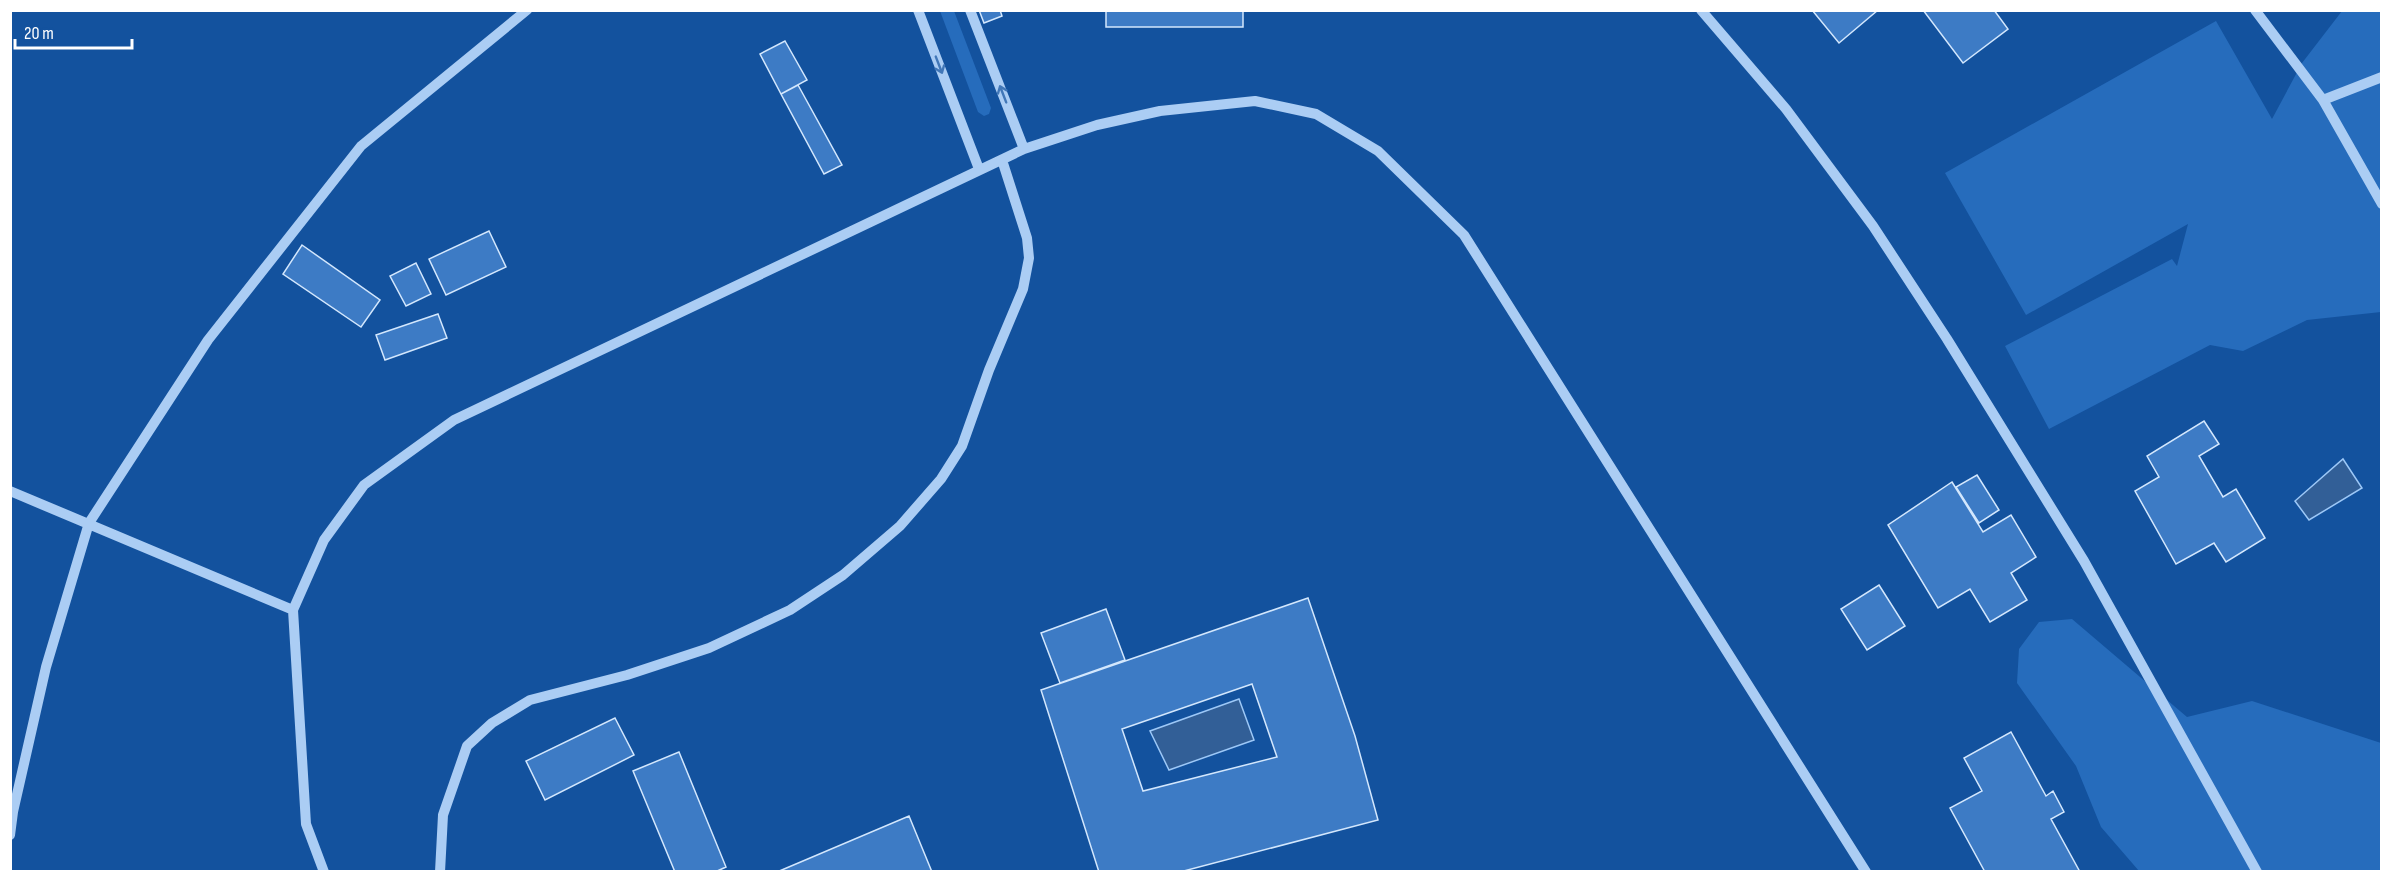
<svg xmlns="http://www.w3.org/2000/svg" width="2392" height="882" font-family="'Sofia Sans Condensed',sans-serif">
  <style>
    .green { fill: #266cbc }
    .water { fill: #325f97; stroke: #9dc8f7; stroke-width: 1.5 }
    .building { fill: #3d7bc5; stroke: #d3e7fd; stroke-width: 1.5; fill-rule: evenodd }
    .lines { fill: none; stroke-linecap: round; stroke-linejoin: round }
    .minor { stroke: #abcdf4; stroke-width: 10 }
    .oneway { stroke: #4177b8 }
  </style>
  <rect width="100%" height="100%" fill="#13529e"/>
  <path class="green" d="M940 11H954L991 108 989 114 984 116 978 112Z
    M2342 11H2381V312L2307 320 2243 351 2210 345 2049 429 2005 346 2172 259 2177 266 2188 224 2026 315 1945 173 2216 21 2272 119 2302 63Z
    M2072 619 2187 717 2252 701 2381 743V871H2139L2101 827 2076 766 2017 683 2019 649 2039 622Z"/>
  <path class="water" d="M2343 459 2362 488 2309 520 2295 501Z
    M1239 699 1254 740 1169 770 1150 731Z"/>
  <path class="building" d="M979 10H1000L1002 16 984 23Z
    M1106 10H1243V27H1106Z
    M1812 10H1878L1839 43Z
    M1923 10H1994L2008 29 1963 63Z
    M785 41 807 80 781 94 760 54Z
    M798 85 842 165 824 174 781 94Z
    M489 231 506 267 446 295 429 259Z
    M302 245 380 300 361 327 283 274Z
    M416 263 431 294 406 306 390 276Z
    M438 314 447 338 385 360 376 335Z
    M2204 421 2219 444 2199 456 2223 497 2236 489 2265 538 2226 562 2214 543 2176 564 2135 491 2159 477 2147 456Z
    M1977 475 1999 510 1979 523 1956 487Z
    M1952 482 1983 532 2011 515 2036 557 2011 573 2027 600 1990 622 1970 589 1938 608 1888 525Z
    M1879 585 1905 626 1867 650 1841 609Z
    M1308 598 1355 736 1378 820 1180 872H1099L1041 690ZM1252 684 1277 757 1143 791 1122 729Z
    M1106 609 1125 660 1060 683 1041 633Z
    M615 718 634 755 545 800 526 761Z
    M2011 732 2046 796 2053 791 2064 812 2051 819 2080 872H1985L1950 808 1982 791 1964 758Z
    M679 752 726 867 715 872H675L633 771Z
    M909 816 932 872H777Z"/>
  <g class="lines">
    <path class="minor" d="M918 10 979 169
      M970 10 1024 149
      M1701 10 1786 109 1873 226 1947 339 2084 561 2257 872
      M2255 10 2323 100 2382 204
      M2323 100 2382 77
      M10 491 293 610
      M10 835 13 812 46 667 89 523 208 340 361 146 527 10
      M324 872 306 824 293 610 324 540 364 485 454 420 1024 149 1097 125 1160 111 1255 101 1316 114 1378 151 1464 235 1866 872
      M440 872 443 815 467 746 492 723 530 700 627 675 709 648 790 610 843 575 900 526 941 479 962 446 989 370 1023 289 1029 258 1027 238 1002 160"/>
  </g>
  <defs><path id="oneway-shaft" d="M-6 0H5M1.5-3L5.5 0L1.5 3" fill="none" stroke-width="1.6" stroke-linecap="round" stroke-linejoin="round" transform="scale(1.5)"/></defs>
  <g class="oneway">
    <use href="#oneway-shaft" transform="translate(939 65) rotate(69)"/>
    <use href="#oneway-shaft" transform="translate(1003 94) rotate(-111)"/>
  </g>
  <rect width="2392" height="882" fill="none" stroke="#ffffff" stroke-width="24"/>
  <path d="M15 39v9h117v-9" fill="none" stroke="#ffffff" stroke-width="3"/>
  <text x="24" y="39" font-size="18" fill="#ffffff" stroke="#13529e" stroke-width="4.5" paint-order="stroke">20 m</text>
</svg>
